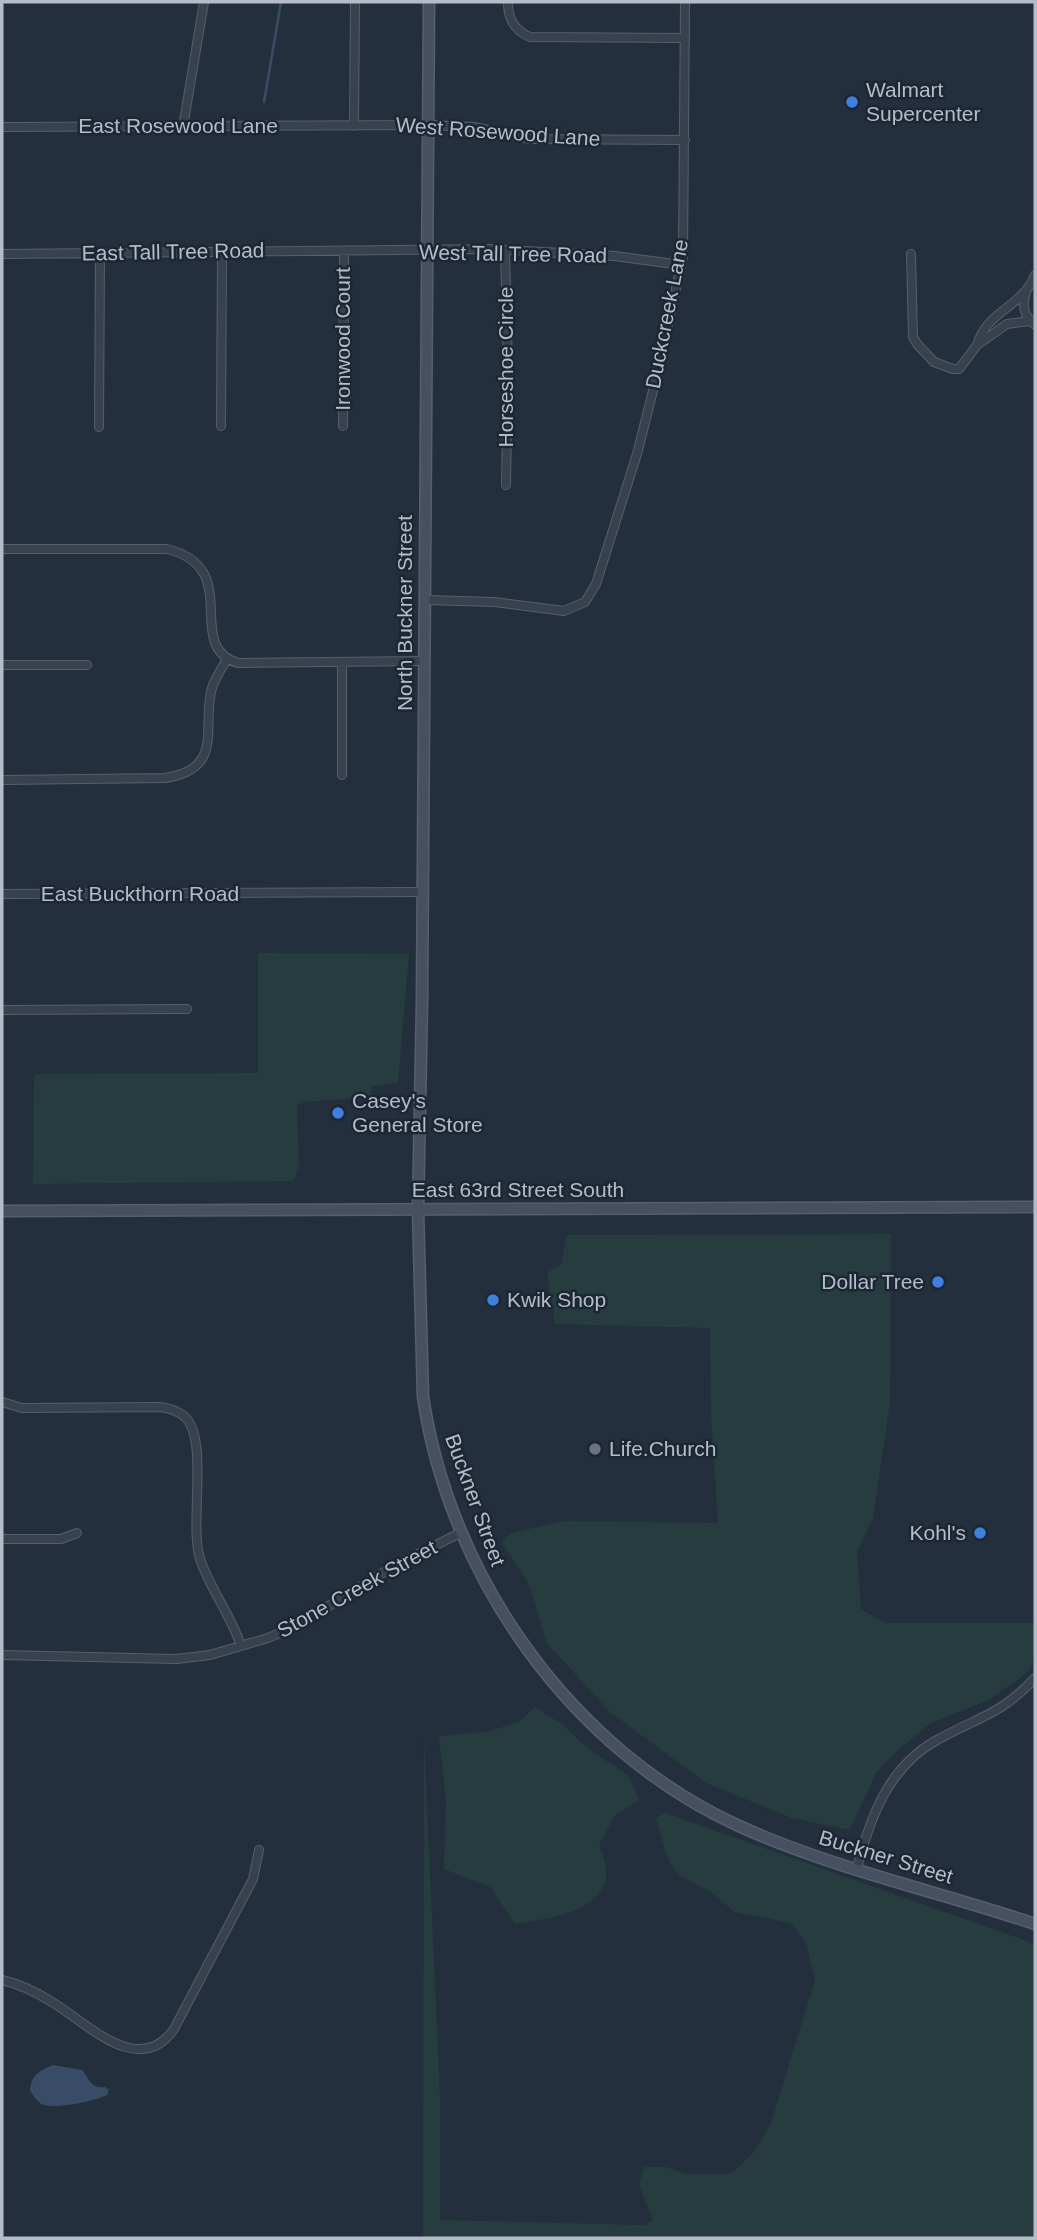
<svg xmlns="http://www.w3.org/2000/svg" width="1037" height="2240" font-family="Arial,sans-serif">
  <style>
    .green { fill: #263c3f }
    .water { fill: #394c67 }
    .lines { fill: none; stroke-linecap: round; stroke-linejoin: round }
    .stream { stroke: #394c67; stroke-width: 2.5 }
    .minor-casing { stroke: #565f6c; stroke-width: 10 }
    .secondary-casing { stroke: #565f6c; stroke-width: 13 }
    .minor { stroke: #38414e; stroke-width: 8 }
    .secondary { stroke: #465061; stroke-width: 10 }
    .shop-dot { fill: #3f7fe0; stroke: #1d2633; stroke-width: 2.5 }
    .worship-dot { fill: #6b7280; stroke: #1d2633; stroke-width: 2.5 }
    .labels { text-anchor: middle; stroke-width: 5; stroke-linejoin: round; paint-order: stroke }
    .poi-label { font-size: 21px; fill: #b4bcc9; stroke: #1d2633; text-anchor: start }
    .street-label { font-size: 21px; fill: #b4bcc9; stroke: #1d2633 }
  </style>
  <rect width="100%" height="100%" fill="#242f3e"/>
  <path class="green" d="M258 953 409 954 398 1083 371 1086V1097L304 1102 297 1106 299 1168 293 1181 33 1184 34 1074 258 1073Z
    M891 1234 890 1402 873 1518 857 1552 861 1609 885 1623H1035V1658L1028 1672 989 1700 931 1723 897 1751 876 1773 850 1830 792 1818 706 1783 610 1712 547 1643 528 1582 502 1543 511 1533 564 1521 718 1523 711 1413 710 1328 555 1324 547 1273 561 1264 567 1235Z
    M535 1707 563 1725 588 1749 628 1775 639 1800 615 1815 599 1845C603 1856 609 1870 605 1882 595 1914 543 1919 515 1924L490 1887 444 1869 446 1803 439 1736 486 1732 519 1722Z
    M424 1738 440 2098V2220L644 2225 653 2220 639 2185 644 2167H666L686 2174H731L754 2152 770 2126 815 1980 806 1942 791 1923 735 1912 709 1891 680 1876 671 1865 665 1851 656 1818 665 1813 1035 1944V2238H423Z"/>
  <path class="water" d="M53 2065 82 2070C90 2080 91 2089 105 2087L109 2090 107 2095C95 2101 54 2110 41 2104 37 2101 33 2095 30 2091 31 2075 39 2071 53 2065Z"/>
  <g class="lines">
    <path class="stream" d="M264 102 281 2"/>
    <defs>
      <path id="minor" d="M508 2C508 19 514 30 530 37L685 38
        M354 126 355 2
        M2 127 428 125 474 127 530 139 685 140
        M183 127 204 2
        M505 250 508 367 506 485
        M2 254 490 249 615 256 681 265
        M911 254 913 337 917 344 934 362 953 369H959L977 345 1007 324 1030 321
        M1026 292C1021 306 1024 316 1035 325
        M977 345C987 310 1022 308 1035 275
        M221 426 222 252
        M343 426 344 252
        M99 427 100 253
        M2 549H167C245 568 182 646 238 663L424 661
        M425 600 494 602 564 611 585 602 596 584 637 454 655 383 683 257 685 2
        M342 662V775
        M2 665H87
        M2 780 165 778C226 769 201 725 212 688 215 678 222 668 227 659
        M2 894 422 892
        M2 1010 187 1009
        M2 1402 22 1408 160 1407C169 1408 178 1411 185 1417 209 1440 189 1524 200 1559 210 1589 231 1615 241 1646
        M2 1539H61L77 1533
        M2 1655 176 1659 210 1655 268 1638 296 1626 394 1566 462 1532
        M857 1868C870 1818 888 1767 937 1740 978 1717 1001 1715 1035 1678
        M2 1980C20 1984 36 1992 52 2002 87 2023 139 2079 174 2029L253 1879 259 1850"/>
      <path id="secondary" d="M429 2 422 1002 418 1210 423 1397C450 1578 572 1750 739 1826 834 1869 937 1891 1035 1924
        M2 1211 1035 1207"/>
    </defs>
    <use href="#minor" class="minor-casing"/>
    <use href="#secondary" class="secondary-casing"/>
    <use href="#minor" class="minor"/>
    <use href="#secondary" class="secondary"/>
  </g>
  <g class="shop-dot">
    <circle cx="852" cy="102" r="7"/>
    <circle cx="338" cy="1113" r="7"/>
    <circle cx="938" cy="1282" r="7"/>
    <circle cx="493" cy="1300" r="7"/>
    <circle cx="980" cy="1533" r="7"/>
  </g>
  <circle class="worship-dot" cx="595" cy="1449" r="7"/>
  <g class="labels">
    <g class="poi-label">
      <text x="866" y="97">Walmart<tspan x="866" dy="24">Supercenter</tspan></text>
      <text x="352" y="1108">Casey's<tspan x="352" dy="24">General Store</tspan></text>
      <text x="924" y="1289" text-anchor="end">Dollar Tree</text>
      <text x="507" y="1307">Kwik Shop</text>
      <text x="609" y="1456">Life.Church</text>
      <text x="966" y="1540" text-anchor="end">Kohl's</text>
    </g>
    <g class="street-label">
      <text x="178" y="133">East Rosewood Lane</text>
      <text transform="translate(498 132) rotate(4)" y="7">West Rosewood Lane</text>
      <text transform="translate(173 252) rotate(-1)" y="7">East Tall Tree Road</text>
      <text transform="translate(513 254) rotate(1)" y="7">West Tall Tree Road</text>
      <text transform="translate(667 314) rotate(-79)" y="7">Duckcreek Lane</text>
      <text transform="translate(343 339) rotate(-90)" y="7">Ironwood Court</text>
      <text transform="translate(506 367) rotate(-90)" y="7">Horseshoe Circle</text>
      <text transform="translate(405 613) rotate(-90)" y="7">North Buckner Street</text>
      <text x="140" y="901">East Buckthorn Road</text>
      <text x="518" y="1197">East 63rd Street South</text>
      <text transform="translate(475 1500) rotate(70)" y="7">Buckner Street</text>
      <text transform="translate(357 1589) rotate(-29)" y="7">Stone Creek Street</text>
      <text transform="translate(886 1857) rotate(17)" y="7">Buckner Street</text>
    </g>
  </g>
  <rect width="1037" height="2240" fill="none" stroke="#b4bcc9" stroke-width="7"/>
</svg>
